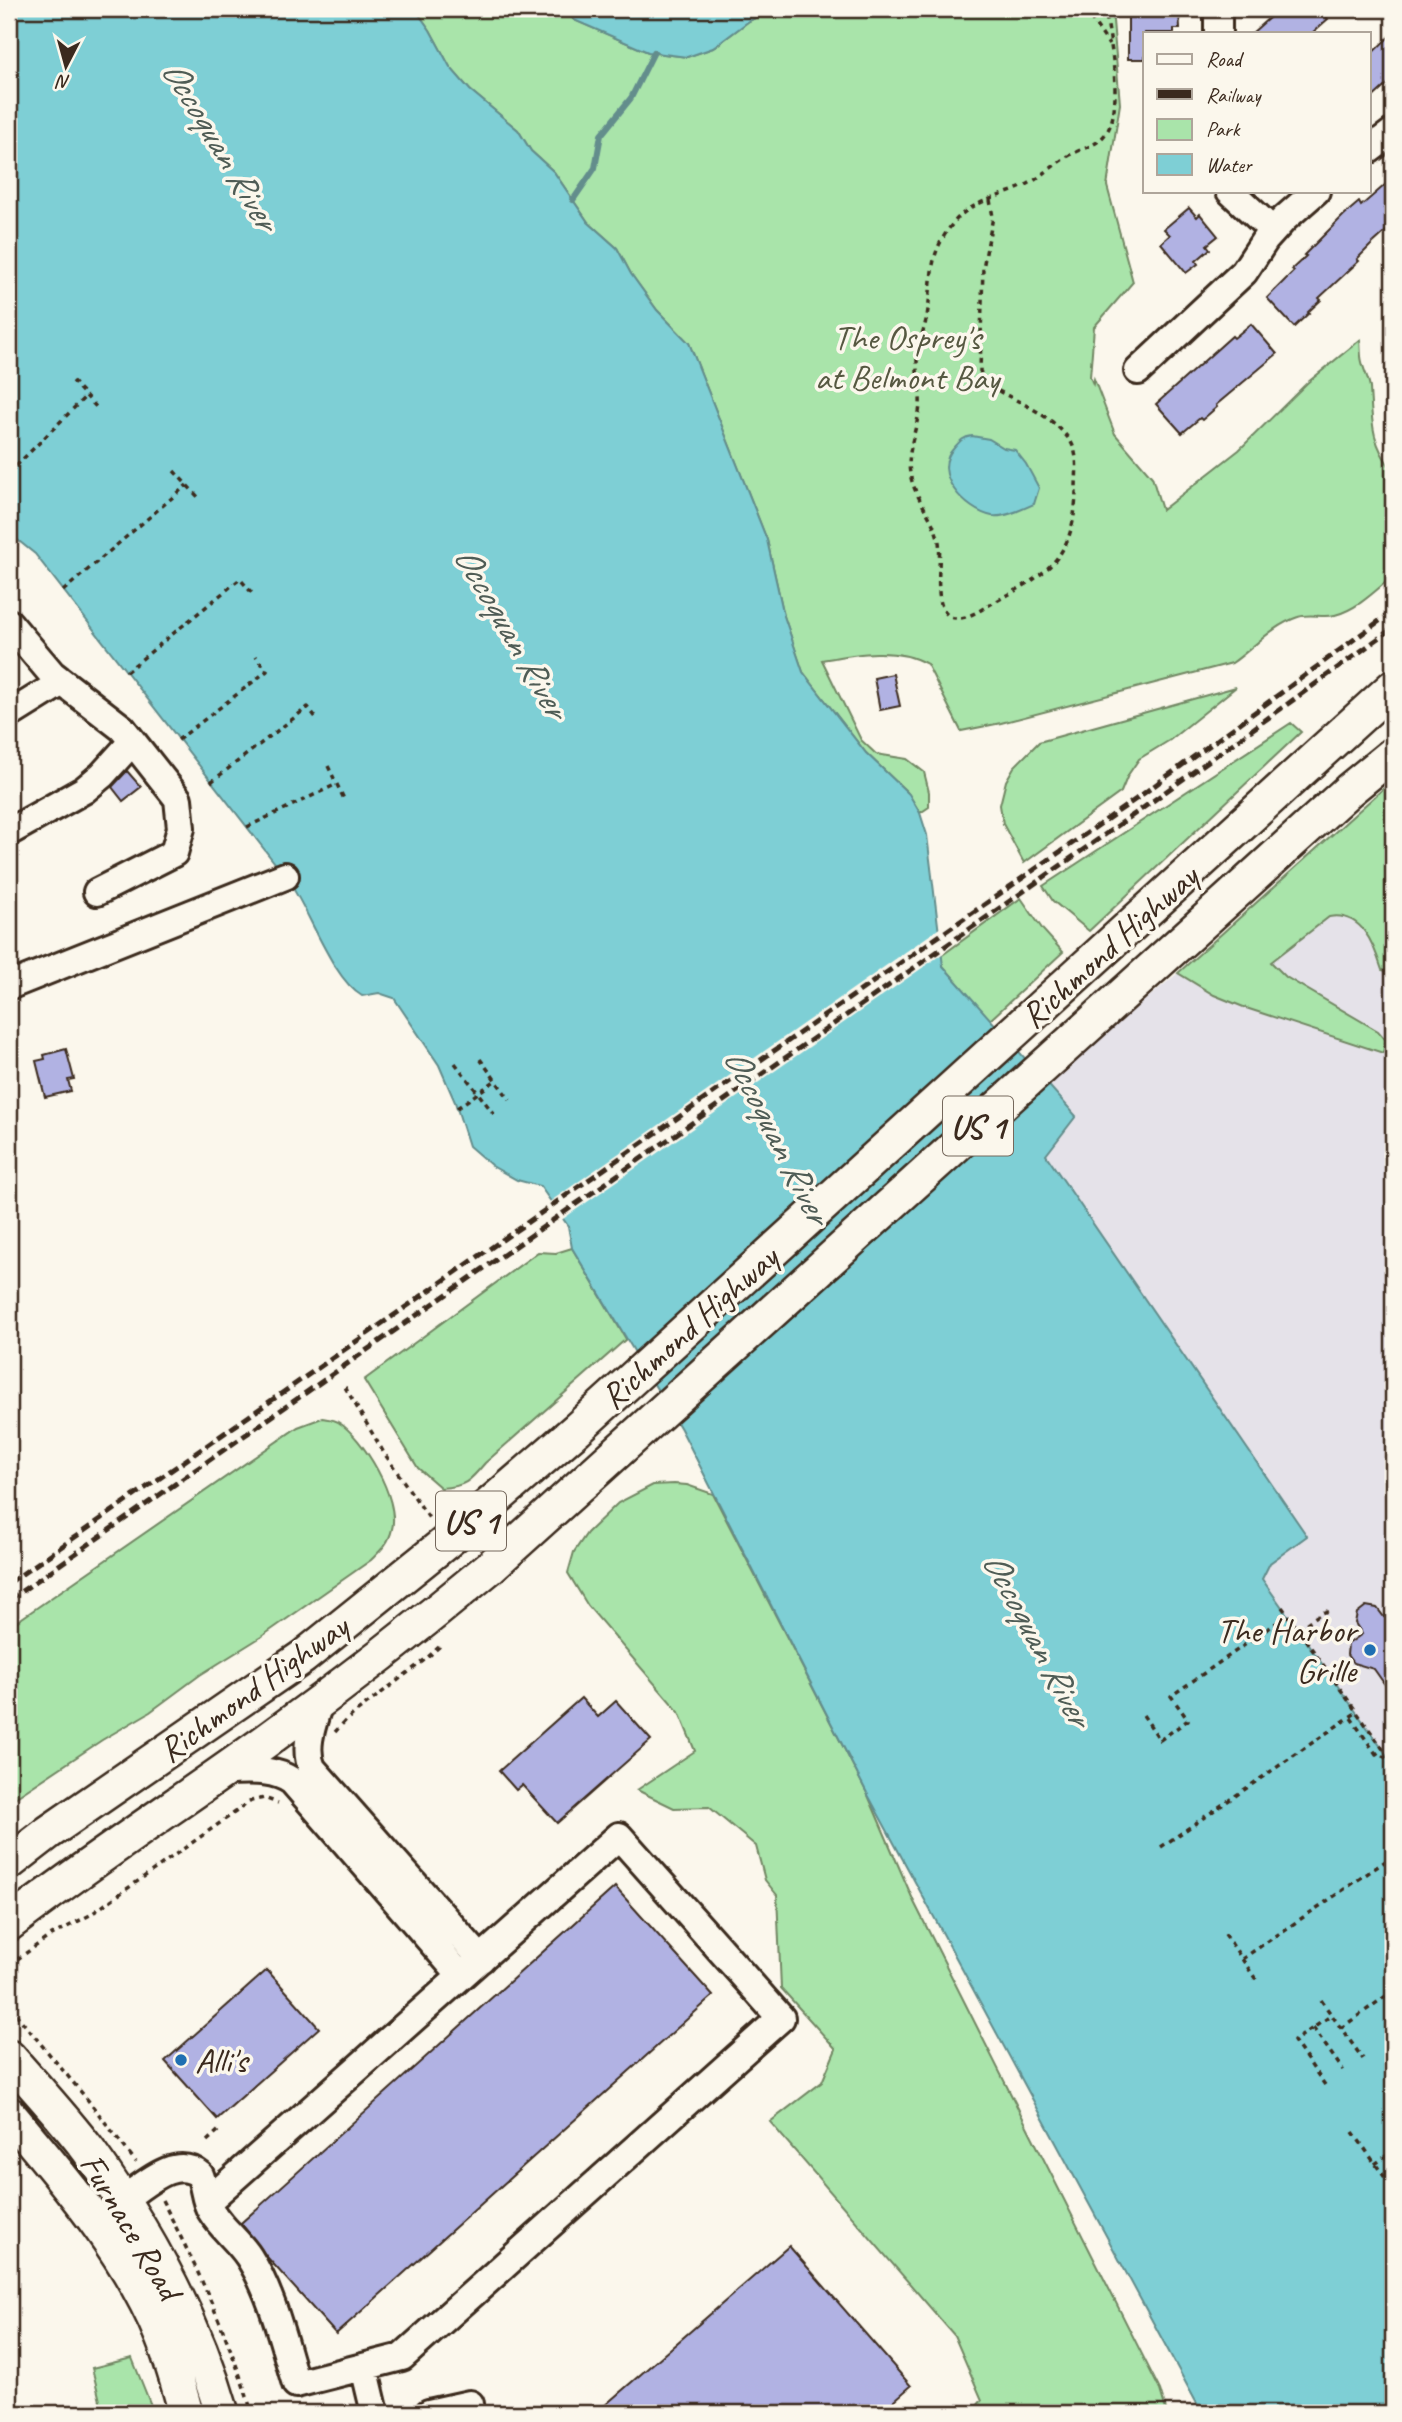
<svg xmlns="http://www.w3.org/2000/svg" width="1402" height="2422" font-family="Caveat,sans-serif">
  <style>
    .built { fill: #e5e2e9 }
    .green { fill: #a9e4aa; stroke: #728764; stroke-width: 2 }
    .water { fill: #7ecfd5; stroke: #638d8c; stroke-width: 2 }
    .pier { fill: #fbf7ec }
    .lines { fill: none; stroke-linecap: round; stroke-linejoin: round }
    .stream { stroke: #638d8c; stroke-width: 6 }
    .building { fill: #b1b2e3; stroke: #3b2a1e; stroke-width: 2 }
    .minor-casing { stroke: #3b2a1e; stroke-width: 32 }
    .major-casing { stroke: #3b2a1e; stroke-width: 38 }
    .path { stroke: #3b2a1e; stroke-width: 3.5; stroke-dasharray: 5 5; stroke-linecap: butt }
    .minor { stroke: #fbf7ec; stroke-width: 26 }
    .major { stroke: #fbf7ec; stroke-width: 33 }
    .rail { stroke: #3b2a1e; stroke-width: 5; stroke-dasharray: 10 5; stroke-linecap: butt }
    .poi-dot { fill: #1f6fb2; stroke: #fbf7ec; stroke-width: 2.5 }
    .labels { text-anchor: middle; stroke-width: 7; stroke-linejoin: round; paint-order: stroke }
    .shield { fill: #fbf7ec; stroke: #75685c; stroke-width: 2 }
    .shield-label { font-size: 33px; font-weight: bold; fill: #3b2a1e }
    .park-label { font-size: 35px; fill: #565841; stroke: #fbf7ec }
    .street-label { font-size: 35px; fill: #3b2a1e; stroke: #fbf7ec }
    .poi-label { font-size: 35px; fill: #3b2a1e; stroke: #fbf7ec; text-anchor: end }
    .water-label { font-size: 37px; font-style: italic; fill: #4f5c55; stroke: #fbf7ec }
  </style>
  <rect width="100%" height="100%" fill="#fbf7ec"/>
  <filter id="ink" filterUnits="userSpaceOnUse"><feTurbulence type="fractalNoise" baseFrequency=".0143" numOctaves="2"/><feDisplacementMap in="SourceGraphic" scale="14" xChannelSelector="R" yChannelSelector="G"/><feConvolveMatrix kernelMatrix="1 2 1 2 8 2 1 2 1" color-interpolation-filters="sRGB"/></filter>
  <g filter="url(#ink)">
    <path class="built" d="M1393 780V1764L1262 1579 1270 1563 1307 1535 1046 1155 1076 1116 1046 1082 1178 973Z"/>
    <path class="green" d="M415 9H564L574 20 648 52 687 57 713 48 749 21 773 9H1112L1120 104 1107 186 1133 282 1094 327 1090 377 1093 384 1094 379 1115 434 1152 477 1162 510 1239 450 1307 383 1360 340C1361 347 1360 355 1362 362 1364 371 1369 379 1370 388 1372 422 1371 443 1393 471V576C1376 590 1358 609 1335 615 1323 618 1309 613 1298 617 1271 626 1254 648 1232 663L1001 723 961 731 927 664C896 646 855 654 822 660L861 740 876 754 907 759 924 772 929 792V807L920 813 907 792 866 753 803 672 784 616 767 540 689 343 657 310 631 274 617 248 588 222 554 172 531 151 518 130 470 90 450 67 430 30Z
      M1236 687 1170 740 1139 759 1128 775 1121 792 1024 863 1003 824 1000 805 1006 781 1014 767 1039 742Z
      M1291 723 1301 732 1089 931 1053 901 1043 886Z
      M1393 780V973L1382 970C1374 945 1362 911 1329 917L1271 962 1286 977 1378 1031 1386 1040 1383 1053 1246 1008 1214 995 1178 973Z
      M1021 898 1043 930 1063 952 990 1020 943 966 941 956Z
      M572 1248 626 1339 485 1463C470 1481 465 1487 441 1488L418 1468 364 1380 538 1252 556 1253Z
      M322 1418C327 1419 334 1419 338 1422 363 1437 400 1499 392 1529 389 1543 381 1550 371 1560L261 1637 200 1675 150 1712 102 1740 9 1802V1627L298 1427Z
      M674 1484 687 1485 713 1494 867 1793 914 1902 1160 2390 1167 2413H971L982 2400 954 2335 770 2122 822 2082 836 2049 781 1988 777 1895 765 1880 756 1846 709 1807 674 1808 637 1790 695 1751 679 1712 588 1606 568 1573 574 1552 587 1533 618 1503 653 1485Z
      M132 2358 154 2413H103L92 2368Z"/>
    <path class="water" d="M9 9H415L430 30 450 67 470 90 518 130 531 151 554 172 588 222 617 248 631 274 657 310 689 343 767 540 784 616 803 672 866 753 909 794 920 813 927 835 943 966 1076 1116 1046 1155 1307 1536 1270 1563 1262 1579 1393 1764V2413H1202L867 1793 681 1429 572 1248 568 1226 540 1186 517 1180 492 1166 469 1146 455 1102 439 1065 394 998 379 993 362 996C331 978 308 906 285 876L35 554 9 533Z
      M564 9H773L749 21 713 48 687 57 648 52 574 20Z
      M972 436 989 439 1004 448 1015 450 1026 464 1039 488 1034 504C1023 509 1004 518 992 516 966 511 930 473 954 448 960 441 963 437 972 436Z"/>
    <path class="pier" d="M941 927 945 952 560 1221 548 1203Z"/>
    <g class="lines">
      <path class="stream" d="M573 200 595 168 601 135 631 98 654 52"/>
    </g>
    <path class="building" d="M1128 9H1179L1180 29H1174V33H1145V59H1128Z
      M1279 9H1319L1328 19 1312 33H1252Z
      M1393 33V79L1369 101V56Z
      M1393 178V225L1371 245 1357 259 1359 261 1319 298 1321 300 1308 312 1309 313 1294 327 1267 298 1294 271 1292 269 1306 256 1304 255 1344 215 1359 202 1361 206Z
      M1189 208 1197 217 1200 214 1218 236 1207 245 1210 249 1196 261 1198 264 1186 273 1161 243 1170 235 1164 229Z
      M1251 324 1277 354 1216 405 1217 407 1202 420 1200 418 1182 433 1156 404 1232 336 1234 338Z
      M893 674 900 706 880 710 874 678Z
      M127 771 141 787 123 801 112 787Z
      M66 1049 74 1079 68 1080 71 1091 45 1097 36 1061 45 1059 44 1055Z
      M1366 1606 1377 1608 1384 1617 1393 1610V1696L1374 1669 1353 1663 1347 1655 1348 1644 1362 1634 1355 1623 1357 1613Z
      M581 1698 598 1717 616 1701 651 1740 557 1823 522 1785 516 1790 499 1771Z
      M615 1887 713 1996 336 2334 267 2257 241 2223Z
      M267 1970 319 2028 217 2119 165 2061Z
      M789 2246 911 2386 880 2413H596Z"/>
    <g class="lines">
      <defs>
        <path id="minor" d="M1218 33V9
          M1369 150 1393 132
          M1230 191 1273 231
          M1138 371 1244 272 1265 240 1284 219 1316 191
          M9 623 52 674 122 728 178 799 181 828 174 853 97 892
          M9 715 62 682
          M9 832 84 790 102 775 132 742
          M9 986 285 876
          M319 1703C313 1723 303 1747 312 1768L481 1959
          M223 1771C246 1771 272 1767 292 1781L461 1976
          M122 2200C144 2186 175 2154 200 2175 205 2187 204 2200 211 2211 221 2228 238 2240 249 2257 273 2295 283 2342 296 2384L402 2357 781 2018 619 1836 207 2202
          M364 2367 375 2413
          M429 2413 470 2404"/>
        <path id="major" d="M9 1863 49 1832 303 1657 445 1543 577 1429 1393 687
          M9 1924C92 1860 180 1803 266 1741 342 1686 417 1628 489 1568L1349 790 1393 754
          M9 2057C36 2088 64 2118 89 2151 146 2230 195 2320 222 2413
          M9 2114C66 2182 128 2253 162 2337 172 2362 179 2387 186 2413"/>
      </defs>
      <use href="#minor" class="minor-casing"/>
      <use href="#major" class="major-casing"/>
      <path class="path" d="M1085 9 1109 45
        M990 200 993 217 983 268 980 371 986 382 993 388C1020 403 1053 415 1071 442 1079 456 1076 474 1076 489 1075 559 1047 574 991 604 980 610 964 622 951 617 931 608 942 560 939 542 934 517 914 498 910 473 906 451 918 427 920 405 921 391 916 377 917 362 917 346 924 331 927 316 934 276 926 255 955 221 973 200 1002 197 1026 185 1042 177 1054 164 1070 155 1085 147 1099 146 1108 130 1123 103 1110 39 1105 9
        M72 381 99 410
        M174 471 200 499
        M9 473 86 396
        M63 591 187 485
        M126 672 240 579 252 593
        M178 740 267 671 256 656
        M328 766 345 801
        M211 782 308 707 317 719
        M247 827 337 784
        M480 1059 510 1100
        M455 1063 494 1114
        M457 1108 496 1080
        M345 1387 384 1453 431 1521
        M1282 1607 1383 1749 1376 1754
        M1298 1629 1320 1614 1330 1610
        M1143 1715 1160 1740 1188 1720 1171 1696 1288 1615
        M1351 1718 1376 1754 1385 1757 1393 1769
        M335 1732 346 1720 427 1658 439 1647 440 1643
        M1161 1847 1357 1712
        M1225 1934 1257 1981
        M1242 1959 1393 1856
        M9 1965 50 1936 90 1915 251 1801 264 1798 278 1803
        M1321 2000 1363 2059
        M9 2006 87 2099 136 2162
        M1313 2028 1343 2070
        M1341 2028 1393 1991
        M1325 2085 1294 2041 1332 2015
        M1353 2132 1393 2189
        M207 2141 219 2130
        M1375 2164 1393 2151
        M162 2200C198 2269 230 2339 252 2413"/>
      <use href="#minor" class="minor"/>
      <use href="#major" class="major"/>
      <path class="rail" d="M9 1583 1136 799 1393 611
        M9 1600 1143 808 1393 628"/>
    </g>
  </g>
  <g class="poi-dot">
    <circle cx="1370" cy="1650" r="7"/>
    <circle cx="181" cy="2060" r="7"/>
  </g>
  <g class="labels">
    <g class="shield">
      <rect x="943" y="1096.5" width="70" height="59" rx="5"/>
      <rect x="436" y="1491.5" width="70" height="59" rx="5"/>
    </g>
    <g class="shield-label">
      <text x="978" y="1138">US 1</text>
      <text x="471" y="1533">US 1</text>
    </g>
    <g class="park-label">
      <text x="907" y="349">The Osprey's<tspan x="907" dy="40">at Belmont Bay</tspan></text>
    </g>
    <g class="street-label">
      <text transform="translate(1109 946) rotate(-42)" y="12">Richmond Highway</text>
      <text transform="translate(689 1327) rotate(-42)" y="12">Richmond Highway</text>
      <text transform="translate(253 1688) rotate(-36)" y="12">Richmond Highway</text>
      <text transform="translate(131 2226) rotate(59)" y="12">Furnace Road</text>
    </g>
    <g class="poi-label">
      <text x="1356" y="1642">The Harbor<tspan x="1356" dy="40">Grille</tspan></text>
      <text x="195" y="2072" text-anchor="start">Alli's</text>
    </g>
    <g class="water-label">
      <text transform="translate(221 144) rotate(59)" y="13">Occoquan River</text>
      <text transform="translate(512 631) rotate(60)" y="13">Occoquan River</text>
      <text transform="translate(778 1135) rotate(63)" y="13">Occoquan River</text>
      <text transform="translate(1038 1638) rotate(62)" y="13">Occoquan River</text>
    </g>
  </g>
  <rect width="1402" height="2422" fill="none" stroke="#fbf7ec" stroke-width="35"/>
  <rect x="18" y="18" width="1367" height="2387" fill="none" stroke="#3b2a1e" stroke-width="2.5" filter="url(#ink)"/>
  <rect x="1143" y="32" width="228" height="161" fill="#fbf7ec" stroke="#aea59a" stroke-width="2"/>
  <rect x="1157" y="54" width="35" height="10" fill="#fbf7ec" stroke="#aea59a" stroke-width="2"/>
  <text x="1206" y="66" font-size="21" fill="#3b2a1e">Road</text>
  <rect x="1157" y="89" width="35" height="10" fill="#3b2a1e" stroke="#aea59a" stroke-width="2"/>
  <text x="1206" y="102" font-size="21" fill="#3b2a1e">Railway</text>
  <rect x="1157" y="119" width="35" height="21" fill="#a9e4aa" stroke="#aea59a" stroke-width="2"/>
  <text x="1206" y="136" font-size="21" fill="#3b2a1e">Park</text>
  <rect x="1157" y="154" width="35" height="21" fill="#7ecfd5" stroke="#aea59a" stroke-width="2"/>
  <text x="1206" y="172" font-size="21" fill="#3b2a1e">Water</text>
  <g transform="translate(66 66) rotate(186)" stroke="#fbf7ec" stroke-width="5" paint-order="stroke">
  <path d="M0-5L12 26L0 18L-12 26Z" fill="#3b2a1e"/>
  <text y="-10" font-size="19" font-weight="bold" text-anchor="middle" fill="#3b2a1e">N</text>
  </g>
</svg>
